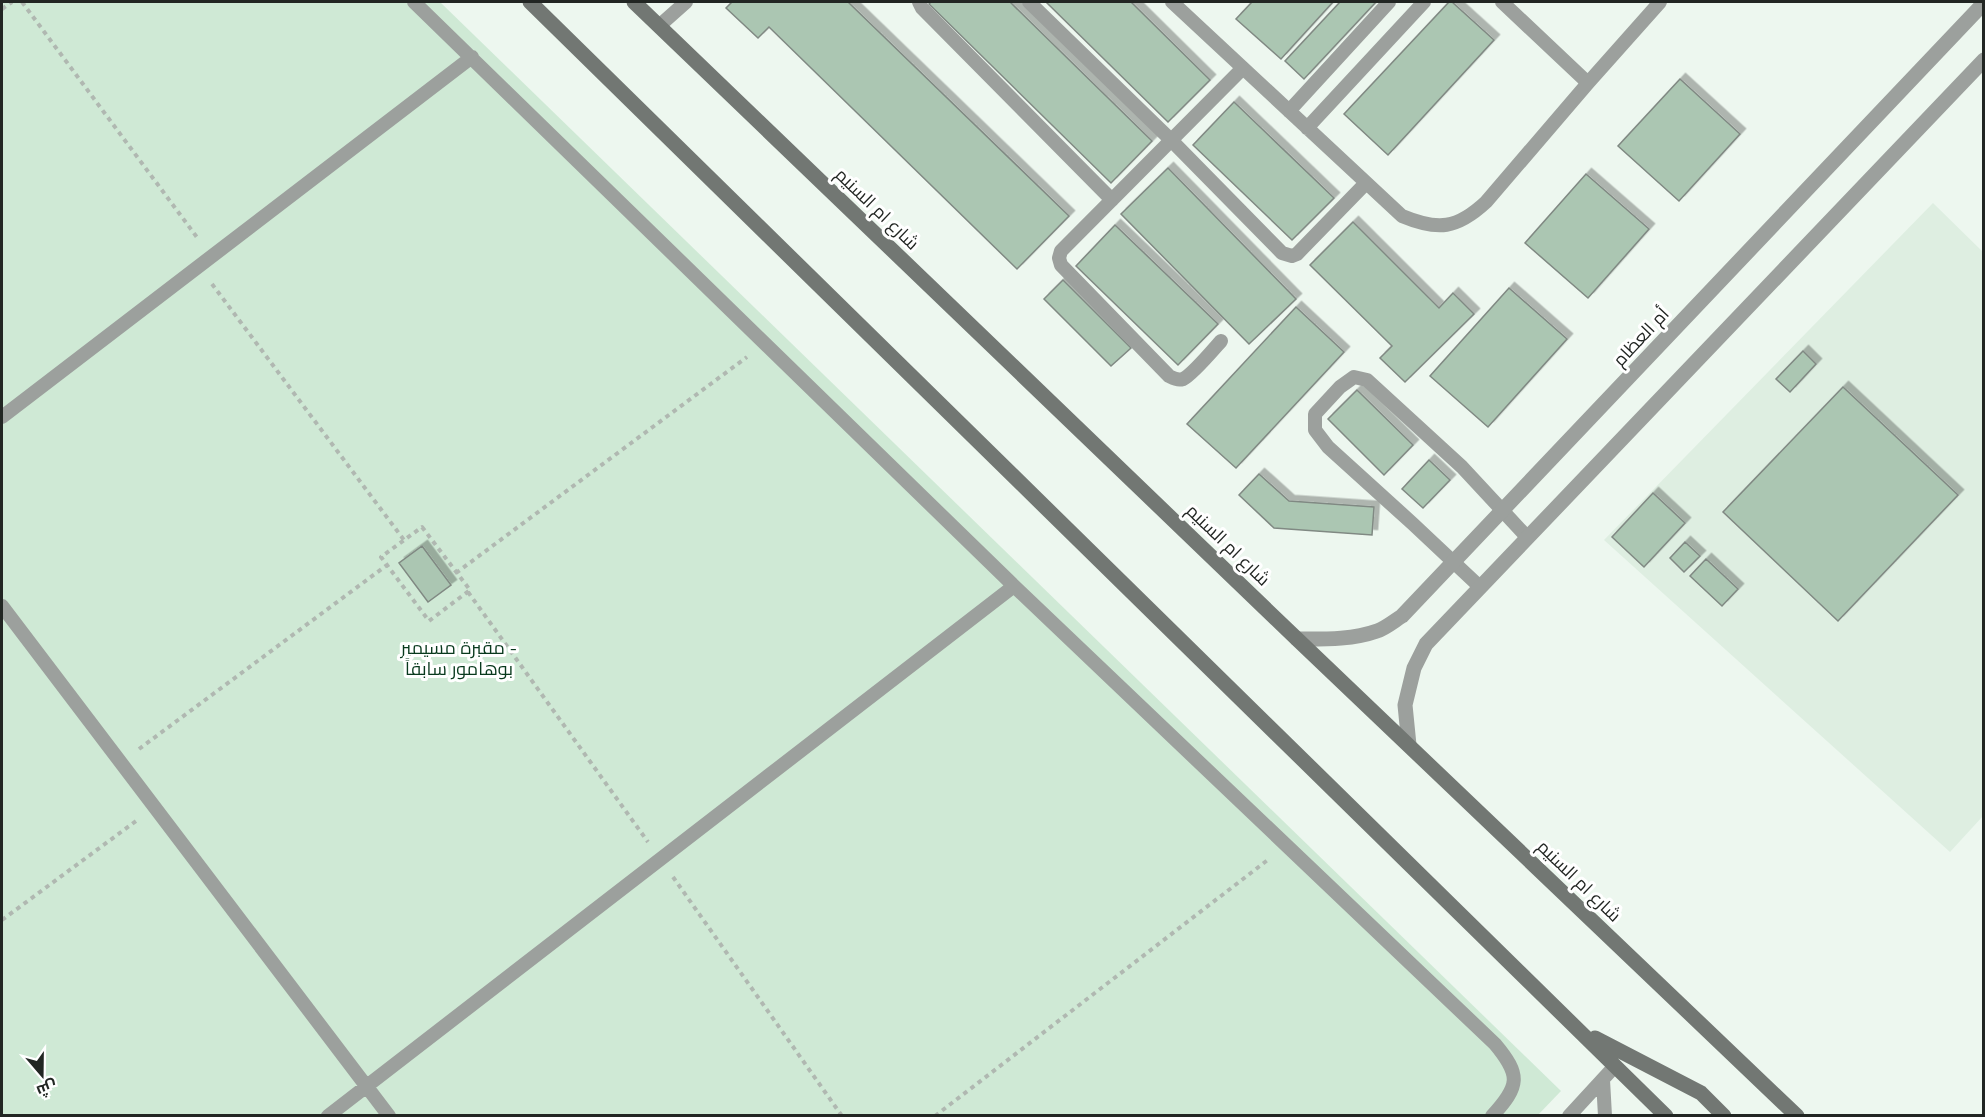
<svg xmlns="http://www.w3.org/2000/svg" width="1985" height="1117" font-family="Mulish,Cairo,sans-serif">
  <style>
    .built { fill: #deeee1 }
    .green { fill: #cfe9d5 }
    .building { fill: #abc6b2; stroke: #808983; stroke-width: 1.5; filter: url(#shadow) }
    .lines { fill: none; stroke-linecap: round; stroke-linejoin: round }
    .path { stroke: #b0b8b1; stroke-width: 4; stroke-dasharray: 4.5 4.5; stroke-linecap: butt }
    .lane { stroke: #9ca09d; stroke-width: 14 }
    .street { stroke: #9ca09d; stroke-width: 15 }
    .secondary { stroke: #727773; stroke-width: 15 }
    .labels { text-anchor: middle; stroke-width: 6; stroke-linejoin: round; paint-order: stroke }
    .street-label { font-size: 18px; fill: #222623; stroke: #fff }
    .park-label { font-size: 18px; fill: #08391d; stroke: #fff }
  </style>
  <defs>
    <filter id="shadow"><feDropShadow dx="5.5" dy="-5.5" stdDeviation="0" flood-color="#0004"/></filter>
  </defs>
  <rect width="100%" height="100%" fill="#edf7ef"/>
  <path class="built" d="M1933 203 1983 252V816L1950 852 1604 540Z"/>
  <path class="green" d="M2 2H440L1561 1091 1537 1116H2Z"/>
  <path class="building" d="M732 2H848L1069 216 1017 269 769 27 758 38 726 8Z
    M931 2H1010L1152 141 1111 183 929 4Z
    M1046 2H1131L1210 80 1168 122Z
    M1252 2H1333L1281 59 1236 19Z
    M1340 2H1376L1304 79 1285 61Z
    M1449 2H1452L1494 40 1388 155 1344 114Z
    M1680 79 1740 134 1679 201 1618 146Z
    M1234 102 1334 198 1292 240 1193 145Z
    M1168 168 1296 299 1249 344 1121 214Z
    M1586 174 1649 229 1588 298 1525 243Z
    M1353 222 1439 308 1453 293 1474 314 1405 382 1380 358 1392 346 1310 265Z
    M1115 225 1218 324 1178 365 1076 266Z
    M1063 280 1131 348 1111 366 1044 299Z
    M1509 288 1567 339 1488 427 1430 376Z
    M1296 307 1344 352 1236 468 1187 424Z
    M1803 351 1816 364 1790 392 1776 379Z
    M1843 387 1958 495 1838 621 1723 512Z
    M1357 390 1413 445 1384 475 1328 419Z
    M1429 460 1450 480 1423 508 1402 489Z
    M1259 474 1289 501 1374 507 1372 535 1274 528 1239 495Z
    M1653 493 1685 523 1644 567 1612 537Z
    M1685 542 1700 556 1684 572 1670 558Z
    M422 546 451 585 428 602 399 563Z
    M1706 559 1738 589 1722 606 1690 576Z"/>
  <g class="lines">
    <path class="path" d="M22 2 199 240
      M2 9 12 2
      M212 284 404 540
      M422 527 470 590 429 621 381 557Z
      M456 573 747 357
      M468 592 648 842
      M139 749 387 565
      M673 877 842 1116
      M2 920 136 821
      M935 1116 1269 859"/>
    <path class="lane" d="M414 2 1014 586 1495 1044C1521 1075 1520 1086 1492 1116
      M919 2 922 8 1112 200
      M1029 2 1171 140 1282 253 1292 256 1297 254 1366 183
      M1172 2 1402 216C1438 231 1457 229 1486 202L1588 83 1660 2
      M1502 2 1588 83
      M659 26 686 2
      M1289 111 1389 2
      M1307 128 1424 2
      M1221 341C1213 350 1192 375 1183 379 1177 381 1173 378 1169 376L1061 265 1059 258 1061 251 1243 68
      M2 417 472 57
      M1480 587 1413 524 1328 447 1315 430V414L1340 387 1354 377 1367 380 1462 467 1527 537
      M2 606 389 1116
      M1603 1080 1605 1116
      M328 1116 1014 586
      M1569 1116 1615 1066"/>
    <path class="street" d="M1297 639C1323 639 1352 640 1377 631 1386 628 1394 621 1402 616L1984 3
      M1409 745 1405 705 1414 668 1426 644 1984 60"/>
    <path class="secondary" d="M530 2 1666 1116
      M634 2 1297 639 1797 1116
      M1595 1038 1701 1093 1724 1116"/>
  </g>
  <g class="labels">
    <g class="street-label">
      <text transform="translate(877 209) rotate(44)" y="6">شارع ام السنيم</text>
      <text transform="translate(1641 337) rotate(-47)" y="6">أم العظام</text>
      <text transform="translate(1228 545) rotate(44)" y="6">شارع ام السنيم</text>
      <text transform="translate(1579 881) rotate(44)" y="6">شارع ام السنيم</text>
    </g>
    <g class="park-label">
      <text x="459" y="654">مقبرة مسيمير -<tspan x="459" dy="21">بوهامور سابقاً</tspan></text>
    </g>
  </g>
  <rect width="1985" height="1117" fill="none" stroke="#222623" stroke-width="6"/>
  <g transform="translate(42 1075) rotate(160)" stroke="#ffffff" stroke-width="4.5" paint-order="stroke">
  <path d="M0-4.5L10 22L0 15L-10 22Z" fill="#222623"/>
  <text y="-9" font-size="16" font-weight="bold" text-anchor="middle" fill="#222623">ش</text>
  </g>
</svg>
